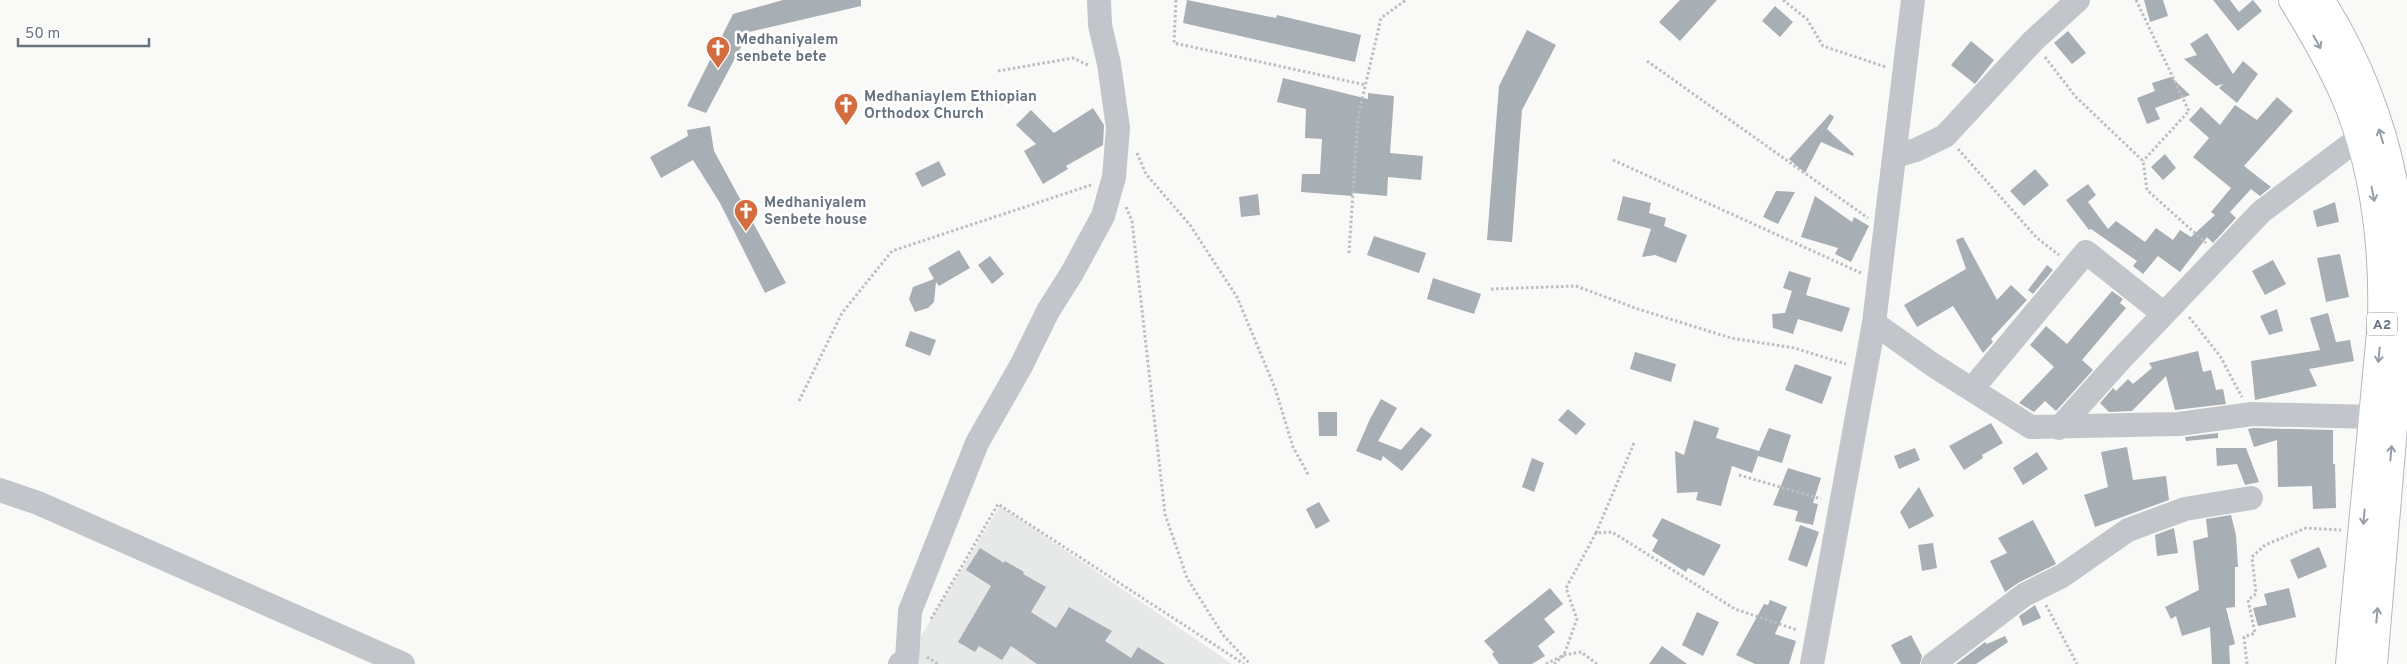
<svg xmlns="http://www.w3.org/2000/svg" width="2407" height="664" font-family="Overpass,sans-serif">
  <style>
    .built { fill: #e7e9e8 }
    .building { fill: #a7aeb4 }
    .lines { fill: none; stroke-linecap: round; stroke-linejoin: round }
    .highway-casing { stroke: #b5b8bc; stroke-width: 30 }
    .path { stroke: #bcbec1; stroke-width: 3; stroke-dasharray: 2.5 2.5; stroke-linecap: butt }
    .minor { stroke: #c2c5c9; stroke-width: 24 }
    .highway { stroke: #fff; stroke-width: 28 }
    .oneway { stroke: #959da6 }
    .labels { text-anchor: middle; stroke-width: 5; stroke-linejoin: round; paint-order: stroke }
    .shield { fill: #fff; stroke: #959da6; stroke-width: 1 }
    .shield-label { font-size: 14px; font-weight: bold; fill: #677380 }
    .poi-label { font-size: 15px; font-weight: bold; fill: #677380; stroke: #fff; text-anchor: start }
  </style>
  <rect width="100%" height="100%" fill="#f9faf8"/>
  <path class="built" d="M1000 506 1209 648 1232 664H904Z"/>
  <path class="building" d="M783 0H861V6L749 32 706 113 687 106 733 14Z
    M1187 0 1276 18 1277 15 1361 35 1355 62 1183 23Z
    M1680 0H1717L1680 41 1659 22Z
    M2144 0H2163L2168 16 2150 22Z
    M2213 0H2230L2239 12 2253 0 2262 11 2238 31Z
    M1775 6 1793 22 1780 37 1762 21Z
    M1527 30 1556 45 1522 110 1512 242 1487 240 1499 86Z
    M2068 31 2086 53 2072 64 2054 43Z
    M2207 33 2233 74 2243 61 2258 74 2237 103 2219 88 2223 84 2216 86 2184 59 2197 55 2190 44Z
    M1971 41 1994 60 1975 84 1951 65Z
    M2171 77 2190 95 2155 108 2160 119 2147 124 2137 98 2155 91 2152 83Z
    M1283 78 1368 99V93L1394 96 1390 153 1423 156 1421 180 1388 177 1387 196 1353 193 1352 196 1301 192 1302 174H1320L1322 139 1305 138 1306 109 1277 102Z
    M2277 97 2293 111 2244 166 2271 187 2260 196 2251 189 2230 212 2236 218 2213 243 2207 237 2180 272 2158 256 2143 274 2133 266 2137 261 2091 229 2089 230 2066 200 2088 184 2096 195 2088 202 2108 229 2116 221 2145 242 2156 228 2173 240 2180 230 2191 237 2215 215 2211 212 2231 188 2193 157 2209 138 2189 120 2201 107 2220 125 2235 105 2257 120Z
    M1093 108 1104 125 1103 145 1066 166 1068 169 1043 184 1024 151 1036 144 1016 125 1031 110 1054 133Z
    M1830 114 1834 117 1827 129 1854 154 1853 156 1821 142 1805 173 1789 159Z
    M710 126 714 151 786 283 765 293 720 203 693 160 661 178 650 157 688 136 687 130Z
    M2165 154 2176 168 2163 180 2151 167Z
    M939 161 946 175 922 187 915 173Z
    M2035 169 2049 185 2024 206 2010 191Z
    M1776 191 1795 192 1778 224 1763 217Z
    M1258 194 1260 215 1241 217 1239 197Z
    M1623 196 1651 203 1649 213 1666 218 1664 226 1687 235 1676 263 1655 255 1642 257 1651 229 1617 220Z
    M1815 196 1852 222 1854 217 1869 226 1851 262 1835 254 1838 248 1801 237Z
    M2335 202 2339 222 2317 227 2313 211Z
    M1374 236 1426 253 1419 273 1367 255Z
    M1963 237 1997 300 2011 285 2027 300 1991 339 1993 342 1983 353 1953 306 1917 327 1904 305 1966 269 1956 240Z
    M959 250 970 268 939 286 936 282 934 302 928 308 915 312 909 299 913 287 934 279 928 268Z
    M2340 254 2349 297 2326 302 2317 258Z
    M990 256 1004 274 992 284 978 265Z
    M2273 260 2286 284 2265 295 2252 271Z
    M2047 265 2053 270 2033 294 2028 290Z
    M1789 271 1811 278 1806 295 1850 308 1842 332 1798 319 1793 334 1773 328 1772 314 1785 313 1792 291 1783 288Z
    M1433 278 1481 294 1474 314 1427 299Z
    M2112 291 2123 299 2120 303 2126 308 2082 360 2093 370 2056 411 2045 401 2034 412 2019 403 2054 367 2030 345 2046 326 2067 344Z
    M2277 309 2283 331 2269 335 2260 316Z
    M2328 313 2336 342 2350 340 2354 361 2309 369 2317 386 2255 400 2251 361 2320 350 2310 318Z
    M910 331 936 340 930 356 905 346Z
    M2198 351 2203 372 2211 370 2216 390 2223 389 2226 404 2175 410 2166 376 2132 411 2109 412 2100 403 2113 388 2116 391 2128 379 2133 384 2152 368 2149 363Z
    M1635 352 1676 364 1671 382 1630 369Z
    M1795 364 1832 377 1822 404 1785 390Z
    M1381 399 1397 408 1378 441 1401 450 1421 427 1432 435 1402 471 1383 456 1381 461 1356 451 1370 419Z
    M1568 409 1586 424 1576 435 1558 420Z
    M1318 412H1337V436H1319Z
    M1694 420 1719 428 1716 438 1759 451 1769 428 1791 435 1782 463 1758 456 1752 473 1732 466 1721 506 1696 500 1698 492 1677 493 1675 451 1684 455Z
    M1991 423 2003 443 1982 455 1983 458 1964 470 1949 446Z
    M2253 428 2333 430V464H2335L2336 508 2313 509 2312 486 2278 487 2277 440 2254 447 2248 429Z
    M2218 433V438L2186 441 2185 437Z
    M2127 447 2133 480 2166 476 2169 500 2095 527 2084 495 2108 487 2101 452Z
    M1915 448 1920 460 1899 469 1894 456Z
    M2216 448H2246L2259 482 2245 485 2237 464 2217 466Z
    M2037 452 2048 469 2023 485 2013 468Z
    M1532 458 1544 463 1534 492 1522 487Z
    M1788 468 1821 478 1813 503 1818 504 1813 525 1795 521 1798 511 1773 505Z
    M1919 487 1934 516 1909 529 1900 512Z
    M1319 502 1330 521 1316 529 1306 509Z
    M2231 515 2236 535 2238 567H2235V607L2226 608 2235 644 2229 646 2230 664H2212L2210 627 2182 636 2176 616 2171 619 2165 607 2199 590 2193 541 2208 537 2206 519Z
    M1662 518 1721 545 1704 576 1688 568 1686 572 1652 551 1658 540 1652 536Z
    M2033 520 2056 564 2018 583 2005 592 1990 561 2007 553 1998 538Z
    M1800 525 1819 532 1807 567 1788 560Z
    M2174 528 2178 553 2157 556 2155 535Z
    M1933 543 1937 568 1922 571 1918 545Z
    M2319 547 2327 567 2298 579 2290 560Z
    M980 548 1004 563 1005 561 1024 572 1023 574 1046 587 1031 612 1056 628 1069 607 1112 631 1105 641 1131 658 1138 647 1165 664H1037L1011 646 1002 660 979 646 975 652 958 642 991 586 966 570Z
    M1550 588 1563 604 1544 619 1555 632 1538 646 1545 656 1532 664H1499L1492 654 1494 652 1484 641Z
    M2289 588 2296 617 2258 626 2253 608 2267 605 2264 594Z
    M1770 600 1787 607 1775 634 1796 641 1789 664H1755L1736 655 1764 604 1768 605Z
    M2035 605 2041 618 2023 626 2019 616Z
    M1697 612 1719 622 1703 656 1682 645Z
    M1911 635 1922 656 1920 664H1901L1891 645Z
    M2005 636 2008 642 1976 664H1956L1985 642 1987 644Z
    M1662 646 1687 664H1649Z"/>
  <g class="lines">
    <defs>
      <path id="highway" d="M2293 0C2314 34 2335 70 2350 108 2376 176 2384 250 2382 322L2350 664
        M2320 0C2356 56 2382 122 2394 187 2401 224 2403 261 2404 297L2373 664"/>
    </defs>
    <use href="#highway" class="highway-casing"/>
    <path class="path" d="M1176 0 1174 43 1366 85
      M1783 0 1807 19 1823 46 1886 67
      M2136 0 2189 111 2143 161
      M2045 57 2075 96 2143 161 2147 190 2206 243
      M1647 61 1868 218
      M998 71 1073 58 1090 66
      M1958 149 2037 238 2059 255
      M1137 153 1146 174 1190 225 1237 297 1275 388 1293 447 1309 476
      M1613 160 1861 273
      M1126 207 1132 221 1165 514 1187 578 1223 635 1250 664
      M1349 253 1358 117 1381 18 1406 0
      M1491 289 1576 286 1638 309 1731 338 1794 348 1846 364
      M2189 317 2220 356 2242 397
      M799 401 842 313 892 251 1091 185
      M1739 475 1821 499
      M1596 533 1634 443
      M2046 605 2077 664
      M931 619 998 504 1244 664
      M927 657 938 664
      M1546 664 1564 655 1581 652 1597 664
      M1554 664 1564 655 1577 619 1566 588 1596 533 1612 532 1735 609 1797 630
      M2247 664 2244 637 2255 633 2248 600 2256 594 2252 557 2265 545 2306 528 2341 530"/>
    <path class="minor" d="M1895 156 1916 150 1945 136 2033 41 2078 0
      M1874 323 1933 365 2031 427 2179 424 2252 414 2374 417
      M1972 389 2086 252 2164 314
      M2059 428 2121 359 2261 212 2359 138
      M0 490 38 503 403 664
      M900 664 907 659 910 611 977 443 1021 366 1048 311 1072 273 1103 216 1114 177 1118 128 1109 64 1100 25 1099 0
      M1812 664 1874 323 1913 0
      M1933 664 2024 595 2062 576 2128 530 2185 509 2251 498"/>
    <use href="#highway" class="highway"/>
  </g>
  <defs><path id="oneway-shaft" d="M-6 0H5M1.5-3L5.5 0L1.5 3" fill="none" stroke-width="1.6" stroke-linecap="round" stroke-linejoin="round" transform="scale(1.25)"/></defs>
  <g class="oneway">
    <use href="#oneway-shaft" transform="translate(2317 42) rotate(61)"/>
    <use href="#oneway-shaft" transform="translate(2381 136) rotate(-107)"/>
    <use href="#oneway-shaft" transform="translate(2373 194) rotate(79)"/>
    <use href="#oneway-shaft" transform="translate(2379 355) rotate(95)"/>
    <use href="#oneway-shaft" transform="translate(2391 453) rotate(-85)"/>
    <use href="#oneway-shaft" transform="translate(2364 517) rotate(95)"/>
    <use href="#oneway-shaft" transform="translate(2377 615) rotate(-85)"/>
  </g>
  <defs>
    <symbol id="church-pin" viewBox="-11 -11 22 30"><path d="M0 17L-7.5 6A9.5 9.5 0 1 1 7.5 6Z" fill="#d36c3f" stroke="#fff"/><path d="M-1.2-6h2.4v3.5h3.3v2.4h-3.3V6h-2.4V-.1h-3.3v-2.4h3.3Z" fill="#fff"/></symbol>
  </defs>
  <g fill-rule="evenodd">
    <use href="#church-pin" x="704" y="34" width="28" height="38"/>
    <use href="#church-pin" x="832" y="91" width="28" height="38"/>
    <use href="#church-pin" x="732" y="197" width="28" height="38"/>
  </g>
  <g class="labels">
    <rect class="shield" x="2367" y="312.5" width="30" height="23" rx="4"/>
    <g class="shield-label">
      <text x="2382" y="329">A2</text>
    </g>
    <g class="poi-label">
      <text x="736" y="44">Medhaniyalem<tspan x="736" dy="17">senbete bete</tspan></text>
      <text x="864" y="101">Medhaniaylem Ethiopian<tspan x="864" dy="17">Orthodox Church</tspan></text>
      <text x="764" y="207">Medhaniyalem<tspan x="764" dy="17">Senbete house</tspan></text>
    </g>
  </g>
  <path d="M18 38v8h131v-8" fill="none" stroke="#677380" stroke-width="2.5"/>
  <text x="25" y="38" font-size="15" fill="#677380" stroke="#ffffff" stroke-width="4" paint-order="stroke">50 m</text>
</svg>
